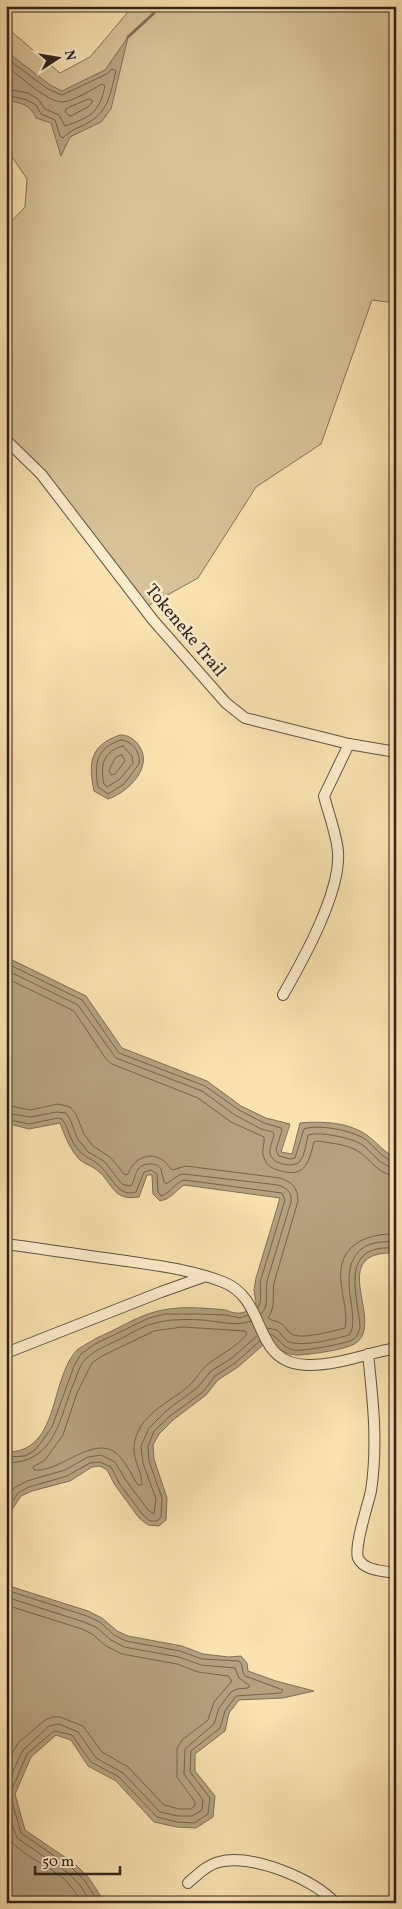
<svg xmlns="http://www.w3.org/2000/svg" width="402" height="1909" font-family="Vollkorn,serif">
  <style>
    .green { fill: #d7c298; stroke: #83725a }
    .water { fill: #b5a17f; stroke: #7f6f58 }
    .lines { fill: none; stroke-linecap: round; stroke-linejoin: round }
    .shore { stroke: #72624e; stroke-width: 1 }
    .stream { stroke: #7f6f58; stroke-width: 3 }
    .minor-casing { stroke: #625342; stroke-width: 12 }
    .minor { stroke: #fceccc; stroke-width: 10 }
    .labels { text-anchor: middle; stroke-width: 5; stroke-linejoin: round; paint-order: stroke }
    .street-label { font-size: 18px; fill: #2f231d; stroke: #fceccc }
  </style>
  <rect width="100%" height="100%" fill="#fae2b1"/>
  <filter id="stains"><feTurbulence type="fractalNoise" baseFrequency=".004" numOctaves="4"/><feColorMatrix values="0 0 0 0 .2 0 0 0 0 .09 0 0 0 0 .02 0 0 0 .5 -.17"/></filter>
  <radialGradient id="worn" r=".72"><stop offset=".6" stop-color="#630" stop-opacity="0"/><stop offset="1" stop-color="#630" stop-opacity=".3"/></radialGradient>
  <path class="green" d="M133 6H396V303L372 300 321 444 256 487 198 578 144 608 75 517 6 440V227L25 207 27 179 6 148V27L60 73 90 57Z"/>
  <path class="water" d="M128 37 111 109 101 122 70 137 61 156 51 123 36 118C30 104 20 103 6 100V51L50 85 62 91 105 70Z
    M120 735C128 735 132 738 137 743 156 765 129 792 108 799L94 791C88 763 90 745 120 735Z
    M6 957 86 996 122 1048 207 1081 241 1106 266 1118 290 1124 281 1152 292 1154 300 1123C321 1121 350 1122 368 1136 378 1143 385 1154 396 1157V1253C324 1250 386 1322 356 1343 346 1350 312 1354 299 1355 287 1355 277 1350 270 1339L238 1367 218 1380 206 1395 173 1420 159 1434 153 1445 154 1459 167 1498 166 1520 159 1526 148 1525 139 1518 115 1485 107 1470 100 1466 92 1467 70 1481 32 1491 21 1496 13 1508 6 1524V1452C60 1453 49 1380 77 1350 81 1347 86 1344 90 1342 97 1337 106 1334 114 1330 130 1322 145 1313 163 1310 183 1306 205 1308 225 1310 229 1311 235 1314 240 1313 246 1313 251 1307 256 1303L254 1290 256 1278 280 1198 184 1185C175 1191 171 1199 160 1201L153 1194 152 1175H147L139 1197C112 1201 114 1184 97 1170 92 1166 85 1164 80 1160 70 1150 65 1136 60 1123L29 1129 6 1123Z
    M6 1585 88 1611 102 1618 117 1631 128 1636 182 1646 203 1654 229 1657 241 1656 247 1663 248 1671 276 1681 314 1691 283 1698 239 1700 229 1713 225 1731 195 1754V1771L215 1796 213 1817 196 1828 177 1827 154 1822 116 1781 88 1766 71 1740 56 1735 31 1757 15 1794 25 1830 75 1864 89 1878 105 1903H6Z"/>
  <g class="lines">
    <path class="shore" d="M6 58 48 89 62 95 107 74 112 69 116 71C110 94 109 112 86 124 78 128 69 131 63 138L60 136 55 120 41 114 36 105 27 100 6 95
      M6 66C19 75 47 102 62 102 72 102 93 89 102 84L105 86C99 114 90 117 65 126L59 115 45 109 38 99 28 93 6 89
      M89 99 93 101 88 107 71 116 68 115 65 112 66 109Z
      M121 740C133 741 141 753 139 764L124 784 108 794 98 787C94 764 96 748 121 740Z
      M123 746 132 756 133 763 120 779 107 787 104 784C100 766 103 751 123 746Z
      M122 755 125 761 115 774 111 775 109 770 115 758Z
      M6 963 82 1000 119 1053 205 1086 239 1110 264 1123 281 1128 282 1130 276 1150 279 1156 290 1159 295 1158 304 1129C318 1124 351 1130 365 1139 375 1146 382 1160 396 1162
      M6 970 78 1005 116 1058 202 1091 235 1115 261 1129 273 1132 274 1135C273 1140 269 1148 270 1154 273 1164 293 1169 300 1161 305 1155 306 1143 308 1135 320 1131 351 1138 361 1144 373 1152 380 1167 396 1168
      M6 978 74 1011 106 1059 112 1064 198 1098 231 1122 264 1137C265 1145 260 1152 265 1160 268 1167 274 1169 281 1171 305 1178 309 1162 314 1142L317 1141C330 1143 344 1144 356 1150 371 1158 377 1175 396 1176
      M6 1105 30 1110 58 1104 70 1107 76 1114 84 1134 93 1146 110 1157 125 1175 128 1174C133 1159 150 1150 164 1161 167 1163 169 1167 172 1170L186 1166 280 1178C292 1182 298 1188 298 1201L274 1283C272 1296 276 1306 268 1318 272 1321 278 1321 282 1324 287 1328 288 1333 294 1335 304 1339 334 1331 345 1328 348 1313 342 1296 341 1282 337 1246 365 1233 396 1234
      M6 1113 30 1117 57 1112 66 1113 70 1119 77 1138 88 1152 104 1161 122 1184 129 1186 132 1185C136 1175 136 1164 150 1164 155 1164 158 1165 161 1169L164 1182 166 1184 179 1175 184 1174 278 1185C287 1188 292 1192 291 1202L267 1281C265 1293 270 1305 261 1314
      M6 1119 29 1124 58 1118 62 1119C67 1125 68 1133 72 1140 80 1157 89 1156 100 1166 112 1176 118 1198 136 1192L144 1172 151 1170 157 1174 158 1192 161 1196C171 1193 174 1183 184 1180L282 1193 285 1200 261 1279C259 1288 263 1301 258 1308
      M183 1327 245 1331 247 1334C237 1347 221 1354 208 1364 202 1369 198 1376 193 1382 174 1401 142 1411 135 1440 130 1457 143 1472 142 1485H138C132 1476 128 1466 121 1458 97 1429 62 1473 34 1470L33 1467 45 1460 63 1435 77 1393 92 1363 102 1356 154 1331Z
      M267 1328 277 1330C281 1333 283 1338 287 1341 300 1348 335 1339 349 1335 361 1321 340 1282 354 1258 363 1242 379 1241 396 1242
      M270 1334C279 1337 281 1347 293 1350 300 1352 345 1344 352 1340 357 1337 359 1332 360 1327 357 1290 339 1244 396 1248
      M6 1457 25 1456 34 1451 40 1444 52 1427 74 1366 81 1354 95 1344 149 1318 165 1314H198L226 1315 240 1318 248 1315
      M6 1463C57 1463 59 1417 75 1380 78 1372 81 1362 88 1357 97 1349 108 1345 118 1340 129 1335 140 1327 152 1324 168 1319 185 1319 202 1320 217 1321 237 1327 251 1321
      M6 1498 14 1488 27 1481 65 1470 88 1457 101 1455 115 1462 125 1479 148 1510 154 1514 156 1499 143 1463 141 1446 149 1428 166 1411 198 1387 211 1371 232 1358 257 1336
      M6 1511 18 1493 29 1487 67 1476 90 1463 100 1462 111 1467 119 1483 143 1515 150 1521H157L161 1517 162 1498 149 1461 148 1446 154 1431 170 1416 203 1392 215 1376 235 1363 260 1341
      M6 1590 87 1616 100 1622 114 1635 126 1641 180 1651 202 1659 239 1661C244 1666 241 1671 245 1676L283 1690 281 1693 236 1696 225 1711 220 1728 191 1751 190 1772 210 1798 208 1814 194 1823 177 1822 157 1817 119 1777 91 1762 72 1735 54 1731 27 1754 10 1794 21 1833 72 1868 85 1881 99 1903
      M6 1597 84 1622 96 1627 111 1640 124 1647 179 1657 201 1665 235 1668 239 1678 250 1686 248 1688 237 1689 231 1692 219 1708 214 1724 185 1749 184 1774 203 1800 202 1810 192 1816H178L160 1812 123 1773 96 1758 78 1732 59 1724 49 1726 23 1750 6 1786
      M6 1605 82 1629 92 1634 106 1646 122 1654 177 1664 198 1672 228 1676 232 1681 214 1702 208 1720 182 1740 177 1748V1777L195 1802V1806L190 1809H179L164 1805 128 1767 102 1752 83 1726 60 1717H52L45 1720 18 1743 14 1750 6 1768
      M6 1806 17 1838 68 1873 80 1885 91 1903
      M6 1832C12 1851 47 1865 63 1878 71 1885 76 1894 82 1903"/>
    <path class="stream" d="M128 37 153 14 158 6"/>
    <defs>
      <path id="minor" d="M6 440 41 474 153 620 226 703 245 718 349 744 396 752
        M283 995C303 960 341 892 338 852 337 836 328 812 324 796L349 744
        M6 1244C44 1249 81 1255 119 1260 154 1265 190 1269 223 1282 270 1300 250 1366 310 1365 339 1365 368 1353 396 1348
        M6 1353 161 1292 206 1276
        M368 1354C373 1400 378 1445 371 1491 368 1505 354 1546 358 1558 364 1571 384 1571 396 1573
        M188 1883C197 1875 207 1865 219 1862 250 1853 315 1879 335 1903"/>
    </defs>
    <use href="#minor" class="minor-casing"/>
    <use href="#minor" class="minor"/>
  </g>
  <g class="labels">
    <g class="street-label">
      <text transform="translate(186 630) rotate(50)" y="6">Tokeneke Trail</text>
    </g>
  </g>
  <rect width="402" height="1909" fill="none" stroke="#fae2b1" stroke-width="25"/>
  <rect x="8" y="8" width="387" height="1894" fill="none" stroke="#2f231d" stroke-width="2.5"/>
  <rect x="12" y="12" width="377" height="1884" fill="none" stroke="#2f231d"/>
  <g transform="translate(58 58) rotate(78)" stroke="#fceccc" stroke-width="4" paint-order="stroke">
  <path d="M0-4L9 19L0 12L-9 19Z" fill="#2f231d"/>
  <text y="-8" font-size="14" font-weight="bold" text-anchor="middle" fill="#2f231d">N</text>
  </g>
  <path d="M35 1866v8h85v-8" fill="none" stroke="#2f231d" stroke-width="2.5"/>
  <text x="42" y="1866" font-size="15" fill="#2f231d" stroke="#fceccc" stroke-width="4" paint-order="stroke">50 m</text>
  <rect width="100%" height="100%" filter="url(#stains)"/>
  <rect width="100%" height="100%" fill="url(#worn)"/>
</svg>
